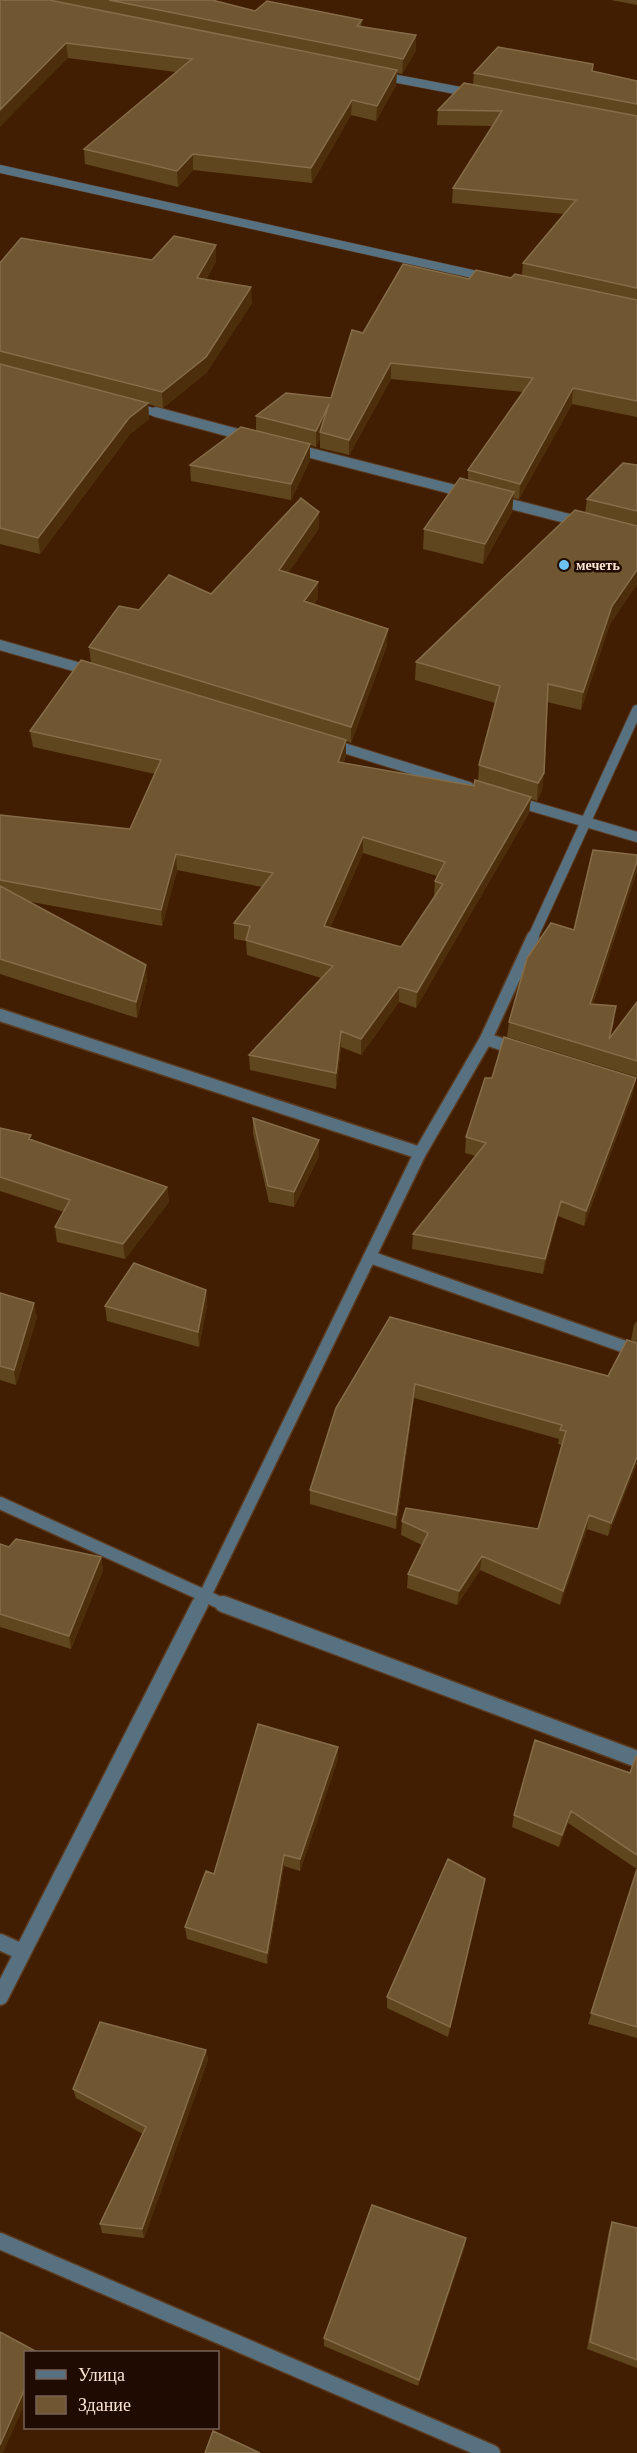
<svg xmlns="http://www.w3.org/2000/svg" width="637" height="2453" font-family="'Crimson Pro',serif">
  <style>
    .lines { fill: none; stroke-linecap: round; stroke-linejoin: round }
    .minor-far3-casing { stroke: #5b3a1e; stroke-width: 9 }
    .minor-far2-casing { stroke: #5b3a1e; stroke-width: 12 }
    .minor-far1-casing { stroke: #5b3a1e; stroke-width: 15 }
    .minor-casing { stroke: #5b3a1e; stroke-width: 19 }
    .minor-far3 { stroke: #587180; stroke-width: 8 }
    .minor-far2 { stroke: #587180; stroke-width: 10 }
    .minor-far1 { stroke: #587180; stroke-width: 12 }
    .minor { stroke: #587180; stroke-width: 16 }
    .wall { fill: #60461e; fill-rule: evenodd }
    .shaded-wall { fill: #4c2f0a }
    .building { fill: #705731; stroke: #866d4a; stroke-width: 1.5; fill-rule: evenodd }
    .poi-dot { fill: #6ec2f3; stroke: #1f0b01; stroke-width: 2 }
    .labels { text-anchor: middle; stroke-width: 5; stroke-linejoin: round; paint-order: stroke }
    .far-poi-label { font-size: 14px; font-weight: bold; fill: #fbe3d3; stroke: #1f0b01; text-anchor: start }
  </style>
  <rect width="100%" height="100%" fill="#411e01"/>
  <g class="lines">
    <defs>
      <path id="minor-far3" d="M382 76 471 93
        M0 169 486 277
        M136 407 161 414"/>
      <path id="minor-far2" d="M156 412 249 437
        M295 449 467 493
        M499 501 581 522
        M0 645 91 671
        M331 744 469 787
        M514 801 637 837
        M532 939 637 710"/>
      <path id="minor-far1" d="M0 1015 420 1153
        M486 1039 516 1049
        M370 1257 637 1351
        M0 1503 227 1606
        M200 1606 420 1153 486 1039 533 937"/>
      <path id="minor" d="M223 1604 637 1759
        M0 1942 22 1952
        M0 1997 200 1604
        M0 2241 492 2453"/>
    </defs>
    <use href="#minor-far3" class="minor-far3-casing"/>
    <use href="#minor-far2" class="minor-far2-casing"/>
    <use href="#minor-far1" class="minor-far1-casing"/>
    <use href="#minor" class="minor-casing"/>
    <use href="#minor-far3" class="minor-far3"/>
    <use href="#minor-far2" class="minor-far2"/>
    <use href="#minor-far1" class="minor-far1"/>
    <use href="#minor" class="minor"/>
  </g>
  <path class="wall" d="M0 0H212L255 11 362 20 361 27 416 35V50L402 74 397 73 396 85 376 121 351 115 312 183 193 170 178 187 85 164 84 149 176 72 68 58Z
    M611 0H637V5Z
    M592 71 637 81V417L572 404 519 499 513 498 512 512 483 564 423 549 424 529 468 480V470L523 392 391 379 349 455 320 448V439L316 447 310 445V460L291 500 191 481 190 465 256 430V416L331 398 363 333 469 279 511 278 522 275 523 263 564 214 452 203 453 188 493 126 437 125 438 110 473 85 474 73Z
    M216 245V261L206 280 252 303 206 373 163 408 148 404 149 419 130 434 40 554 0 544V263L152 260Z
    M637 465V584L610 624 581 710 547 702 542 791 537 801 531 799 529 813 416 1008 399 1002 361 1055 341 1047 336 1089 250 1070 249 1055 321 978 247 955 246 941 234 939V923L262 887 177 870 162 926 26 901 147 980 137 1018 0 974V815L130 829 155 774 33 747 30 731 91 663 89 647 139 610 211 594 319 528 288 573 318 598 314 604 387 645 351 743 346 741V756L343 763 474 786 478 781 479 765 495 703 415 680 416 662 585 513 587 499ZM363 853 437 876 435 881 434 897 401 947 330 928Z
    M637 855V871L593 1004 614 1022 610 1037 637 1002V1077L507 1037 509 1022 574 930Z
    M633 1093 584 1226 558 1216 543 1274 412 1249 413 1234 476 1156 465 1153 466 1137Z
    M253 1118 319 1156 294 1207 269 1202 253 1133Z
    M0 1128 32 1140 167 1187 169 1202 125 1259 57 1242 55 1227 64 1212 0 1191Z
    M206 1290 207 1305 199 1347 107 1321 105 1306Z
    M0 1293 37 1317 16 1385 0 1380Z
    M390 1317 608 1376 637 1343V1463L608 1536 587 1529 560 1605 480 1570 457 1605 407 1588 408 1574 422 1545 401 1535 402 1521 538 1529 562 1445 558 1444 559 1439 414 1398 396 1529 310 1504V1490Z
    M637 1321V1343L631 1340 634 1325Z
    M0 1544 9 1547 101 1557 103 1570 71 1649 0 1627Z
    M637 1756V2038L588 2024 637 1869 568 1823 559 1847 512 1827 514 1815 630 1773Z
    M338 1759 300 1871 284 1866 267 1964 187 1939 185 1927 214 1874Z
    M483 1891 448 2037 387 2008V1997Z
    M206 2050 208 2060 144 2238 102 2233 100 2224 143 2134 76 2098 73 2089Z
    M612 2222 637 2228V2368L587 2349 609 2230Z
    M466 2238 465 2246 418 2386 324 2346V2338Z"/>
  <path class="shaded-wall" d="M416 35V50L402 74 403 59Z
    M66 43 68 58 0 127V110Z
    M397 70 396 85 376 121 377 106Z
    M352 100 351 115 312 183 311 168Z
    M193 154V170L178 187 177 171Z
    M216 245V261L198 294 197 278Z
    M251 287 252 303 206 373 163 408 162 392Z
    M391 363V379L349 455V440Z
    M573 388 572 404 519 499 520 484Z
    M148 403 149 419 130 434 40 554 38 538 129 418Z
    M329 404 320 432V439L316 447V431Z
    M310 444V460L291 500V484Z
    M514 492 512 512 483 564 485 544Z
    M319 512V528L279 586V570Z
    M637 570V584L610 624 581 710 583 692 612 606Z
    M318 582V598L304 617V601Z
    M388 629 387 645 351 743V727Z
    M346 740V756L338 778V762Z
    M544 773 542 791 537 801 538 783Z
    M531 797 529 813 416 1008 417 992Z
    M363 837V853L324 942V926Z
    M176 854 177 870 162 926 161 910Z
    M637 861V871L588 1019 590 1004Z
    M146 965 147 980 137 1018 136 1002Z
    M399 987V1002L361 1055V1039Z
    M341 1031V1047L336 1089V1073Z
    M636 1078 633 1093 584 1226 586 1211Z
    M319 1140V1156L294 1207V1192Z
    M167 1187 169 1202 125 1259 123 1244Z
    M561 1201 558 1216 543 1274 545 1259Z
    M206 1290 207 1305 199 1347 198 1332Z
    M34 1303 37 1317 16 1385 14 1370Z
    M415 1384 414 1398 396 1529V1515Z
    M637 1457V1463L608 1536 611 1523Z
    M589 1515 587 1529 560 1605 563 1591Z
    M482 1556 480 1570 457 1605 459 1591Z
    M101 1557 103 1570 71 1649 69 1636Z
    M338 1747V1759L300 1871V1859Z
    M571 1811 568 1823 559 1847 562 1835Z
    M284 1855V1866L267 1964V1953Z
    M485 1879 483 1891 448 2037 450 2027Z
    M206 2050 208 2060 144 2238 142 2229Z
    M466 2238 465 2246 418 2386 419 2380Z
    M26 2386V2401L3 2453H0V2445Z"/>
  <path class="building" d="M0 0H49L397 70 377 106 352 100 311 168 193 154 177 171 84 149 192 59 66 43 0 110Z
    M109 0H212L255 11 267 1 362 20 357 26 416 35 403 59Z
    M498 47 593 64 592 71 637 81V104L474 73Z
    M464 83 637 116V288L523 263 576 200 453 188 502 111 438 110Z
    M174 236 216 245 197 278 251 287 206 357 162 392 0 351V263L21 238 152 260Z
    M403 264 469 279 476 270 511 278 515 274 637 300V401L573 388 520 484 468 470 533 378 391 363 349 440 320 432 329 404 316 431 256 416 286 393 331 398 352 330 363 333Z
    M0 364 148 403 129 418 38 538 0 528Z
    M241 427 310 444 291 484 190 465Z
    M623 463 637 465V511L587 499Z
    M460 478 514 492 485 544 424 529Z
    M301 498 319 512 279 570 318 582 304 601 388 629 351 727 89 647 119 606 139 610 169 575 211 594Z
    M575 510 637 526V570L612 606 583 692 548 684 544 773 538 783 479 765 500 686 416 662Z
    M81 660 346 740 338 762 474 786 475 780 531 797 417 992 399 987 361 1039 341 1031 336 1073 249 1055 333 966 246 940 250 926 234 923 273 873 176 854 161 910 0 880V815L130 829 161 760 30 731ZM363 837 445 862 435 881 443 884 401 947 324 926Z
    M593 850 637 855V861L590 1004 616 1006 609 1039 637 1002V1061L509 1022 527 958 551 923 574 930Z
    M0 886 146 965 136 1002 0 959Z
    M504 1037 636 1078 586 1211 561 1201 545 1259 413 1234 486 1143 466 1137 485 1078H492Z
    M253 1118 319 1140 294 1192 268 1186Z
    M0 1128 31 1135 29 1139 167 1187 123 1244 55 1227 70 1200 0 1177Z
    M134 1263 206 1290 198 1332 105 1306Z
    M0 1293 34 1303 14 1370 0 1366Z
    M390 1317 608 1376 627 1340 637 1343V1457L611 1523 589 1515 563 1591 482 1556 459 1591 408 1574 428 1533 402 1521 406 1508 538 1529 566 1431 560 1430 562 1425 415 1384 396 1515 310 1490 336 1408Z
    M16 1539 101 1557 69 1636 0 1614V1544L9 1547Z
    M258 1724 338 1747 300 1859 284 1855 267 1953 185 1927 206 1871 214 1874Z
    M535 1740 630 1773 636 1756H637V1855L571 1811 562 1835 514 1815Z
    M448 1859 485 1879 450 2027 387 1997Z
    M637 1869V2027L591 2013Z
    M100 2022 206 2050 142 2229 100 2224 146 2127 73 2089Z
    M372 2205 466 2238 419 2380 324 2338Z
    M612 2222 637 2228V2360L590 2342Z
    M0 2332 37 2352H26V2386L0 2445Z
    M213 2431 260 2453H205Z"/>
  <circle class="poi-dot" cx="564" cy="565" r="6"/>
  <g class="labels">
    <g class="far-poi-label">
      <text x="576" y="570">мечеть</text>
    </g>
  </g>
  <rect x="24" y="2351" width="195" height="78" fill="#1f0b01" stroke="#776155" stroke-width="1.5"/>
  <rect x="36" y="2370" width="30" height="9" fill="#587180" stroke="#776155" stroke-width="1.5"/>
  <text x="78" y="2381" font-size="18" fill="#fbe3d3">Улица</text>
  <rect x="36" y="2396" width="30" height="18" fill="#705731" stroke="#776155" stroke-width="1.5"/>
  <text x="78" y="2411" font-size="18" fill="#fbe3d3">Здание</text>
</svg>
